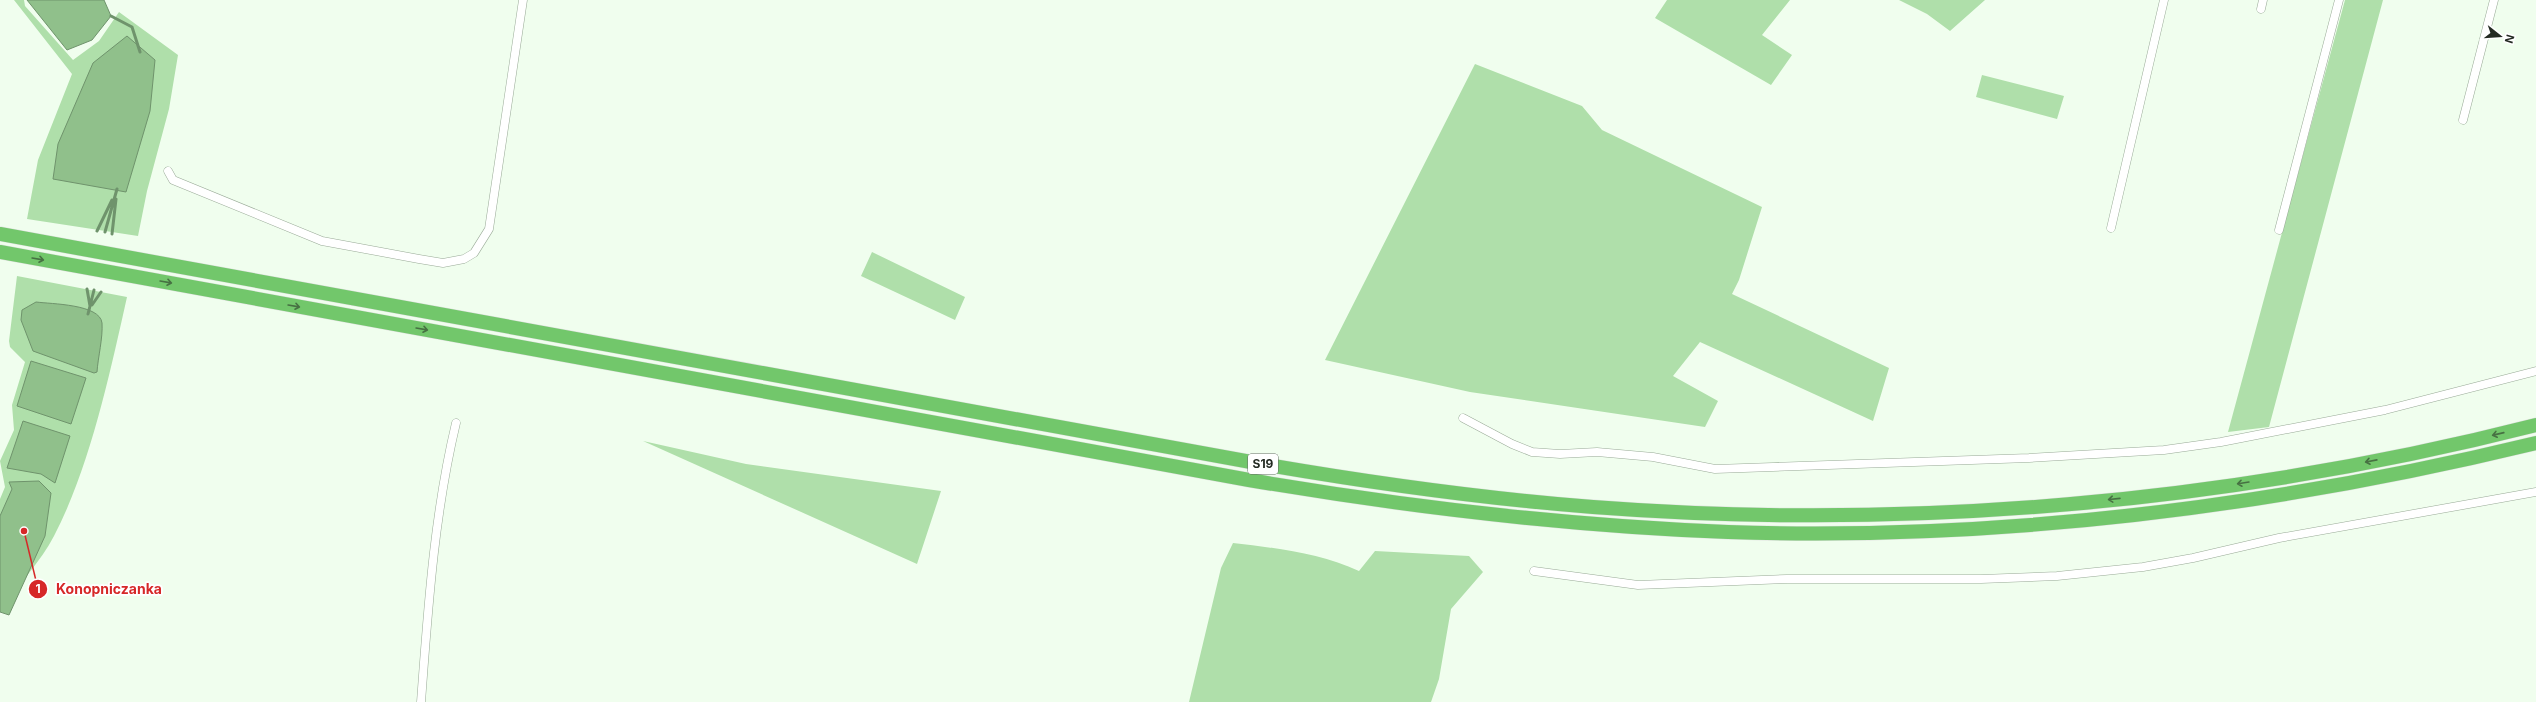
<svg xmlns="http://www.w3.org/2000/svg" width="2536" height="702" font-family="Inter,sans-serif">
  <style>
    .green { fill: #afdfaa }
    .water { fill: #90c08b; stroke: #6f936c }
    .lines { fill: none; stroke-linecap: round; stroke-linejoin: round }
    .stream { stroke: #6f936c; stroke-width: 3 }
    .street-casing { stroke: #99aa97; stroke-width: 9 }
    .highway-casing { stroke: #e0e1e0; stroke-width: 15 }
    .street { stroke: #fff; stroke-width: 8 }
    .highway { stroke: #72c76b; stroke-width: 14 }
    .oneway { stroke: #477143 }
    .labels { text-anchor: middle; stroke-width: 3.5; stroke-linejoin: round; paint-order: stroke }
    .shield { fill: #fff; stroke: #656a64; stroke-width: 1 }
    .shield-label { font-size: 12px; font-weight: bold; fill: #232a22 }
    .leader { fill: none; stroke: #d62828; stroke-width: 1.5 }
    .callout-dot { fill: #d62828; stroke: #fff; stroke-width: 1.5 }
    .mark-label { font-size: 12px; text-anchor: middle; font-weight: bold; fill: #fff }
    .callout-label { font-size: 14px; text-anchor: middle; font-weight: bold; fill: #d62828; stroke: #fff; stroke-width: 3.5; stroke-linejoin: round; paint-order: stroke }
  </style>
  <rect width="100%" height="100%" fill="#f0feee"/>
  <path class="green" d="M14 0H24L25 6 73 60 99 41 119 12 178 55 169 109 147 191 138 236 27 219 38 160 72 74Z
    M1667 0H1790L1762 35 1792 55 1771 85 1655 18Z
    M1899 0H1985L1950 31 1927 14Z
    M2345 0H2383L2269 427 2228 432Z
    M1475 64 1582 106 1602 130 1762 207 1739 280 1732 294 1889 368 1873 421 1700 342 1673 376 1718 401 1705 427 1470 392 1325 360Z
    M1982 75 2064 96 2057 119 1976 97Z
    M872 252 965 297 955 320 861 276Z
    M17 276 127 297C110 373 90 467 54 536 41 561 17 587 0 610V499L5 487 0 461 14 430 12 405 25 362 10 347 9 341Z
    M643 441 746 464 941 491 917 564Z
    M1233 543C1276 548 1320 553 1359 571L1375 551 1469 556 1483 572 1451 609 1439 679 1431 702H1189L1221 568Z"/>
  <path class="water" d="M27 0H104L111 16 92 40 67 50Z
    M127 36 155 60 150 111 126 192 53 179 58 144 93 63Z
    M36 302C51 304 100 304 102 323 103 338 98 357 97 372L94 373 33 351 21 320 22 310Z
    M31 361 86 378 71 424 17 406Z
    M23 421 70 436 55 483 41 474 7 468Z
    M39 481 51 493 45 536 9 615 0 612V516L12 489 9 482Z"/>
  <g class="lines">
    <path class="stream" d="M111 16 132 27 140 52
      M97 231 112 200
      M105 232 117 189
      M112 234 116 199
      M87 289 90 306
      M92 305 101 292
      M88 314 94 290"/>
    <defs>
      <path id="street" d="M2261 9 2263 0
        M2463 120 2494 0
        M168 171 173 180 322 241 419 259 443 263 464 259 474 253 489 229 523 0
        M2111 228 2164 0
        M2279 230 2339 0
        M1463 418 1512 444 1532 452 1560 454 1597 452 1653 457 1715 469 2029 458 2164 450 2221 442 2385 410 2536 371
        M1534 571 1638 585 1787 579H1981L2057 576 2143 567 2193 558 2279 538 2536 492
        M421 702C428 609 434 515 456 423"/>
      <path id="highway" d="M0 234 1251 462C1365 482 1478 498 1593 507 1909 531 2230 503 2536 425
        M0 252 1249 480C1408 507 1567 526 1728 532 2000 541 2272 507 2536 443"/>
    </defs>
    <use href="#street" class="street-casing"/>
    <use href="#highway" class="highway-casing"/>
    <use href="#street" class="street"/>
    <use href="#highway" class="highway"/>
  </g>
  <defs><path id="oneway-shaft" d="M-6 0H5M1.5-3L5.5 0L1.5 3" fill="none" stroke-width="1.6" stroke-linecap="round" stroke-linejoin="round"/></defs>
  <g class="oneway">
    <use href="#oneway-shaft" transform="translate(38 259) rotate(10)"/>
    <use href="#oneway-shaft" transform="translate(166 282) rotate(10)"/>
    <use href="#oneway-shaft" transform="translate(294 306) rotate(10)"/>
    <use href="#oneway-shaft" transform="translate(422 329) rotate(10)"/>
    <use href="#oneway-shaft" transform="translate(2498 434) rotate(167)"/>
    <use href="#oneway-shaft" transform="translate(2371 461) rotate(169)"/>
    <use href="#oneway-shaft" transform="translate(2243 483) rotate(171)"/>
    <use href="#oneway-shaft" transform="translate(2114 499) rotate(174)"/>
  </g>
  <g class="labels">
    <rect class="shield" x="1248" y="454" width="30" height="20" rx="3"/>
    <g class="shield-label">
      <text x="1263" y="468">S19</text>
    </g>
  </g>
  <path class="leader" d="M24 531L38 589"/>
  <g class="callout-dot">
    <circle cx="24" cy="531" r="4"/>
    <circle cx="38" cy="589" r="10"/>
  </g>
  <g class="mark-label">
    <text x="38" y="593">1</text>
  </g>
  <g class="callout-label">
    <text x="109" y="594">Konopniczanka</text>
  </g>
  <g transform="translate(2500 36) rotate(107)" stroke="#ffffff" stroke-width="3" paint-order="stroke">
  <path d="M0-3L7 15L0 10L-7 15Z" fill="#232a22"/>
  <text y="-6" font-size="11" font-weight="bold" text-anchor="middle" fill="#232a22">N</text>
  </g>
</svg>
